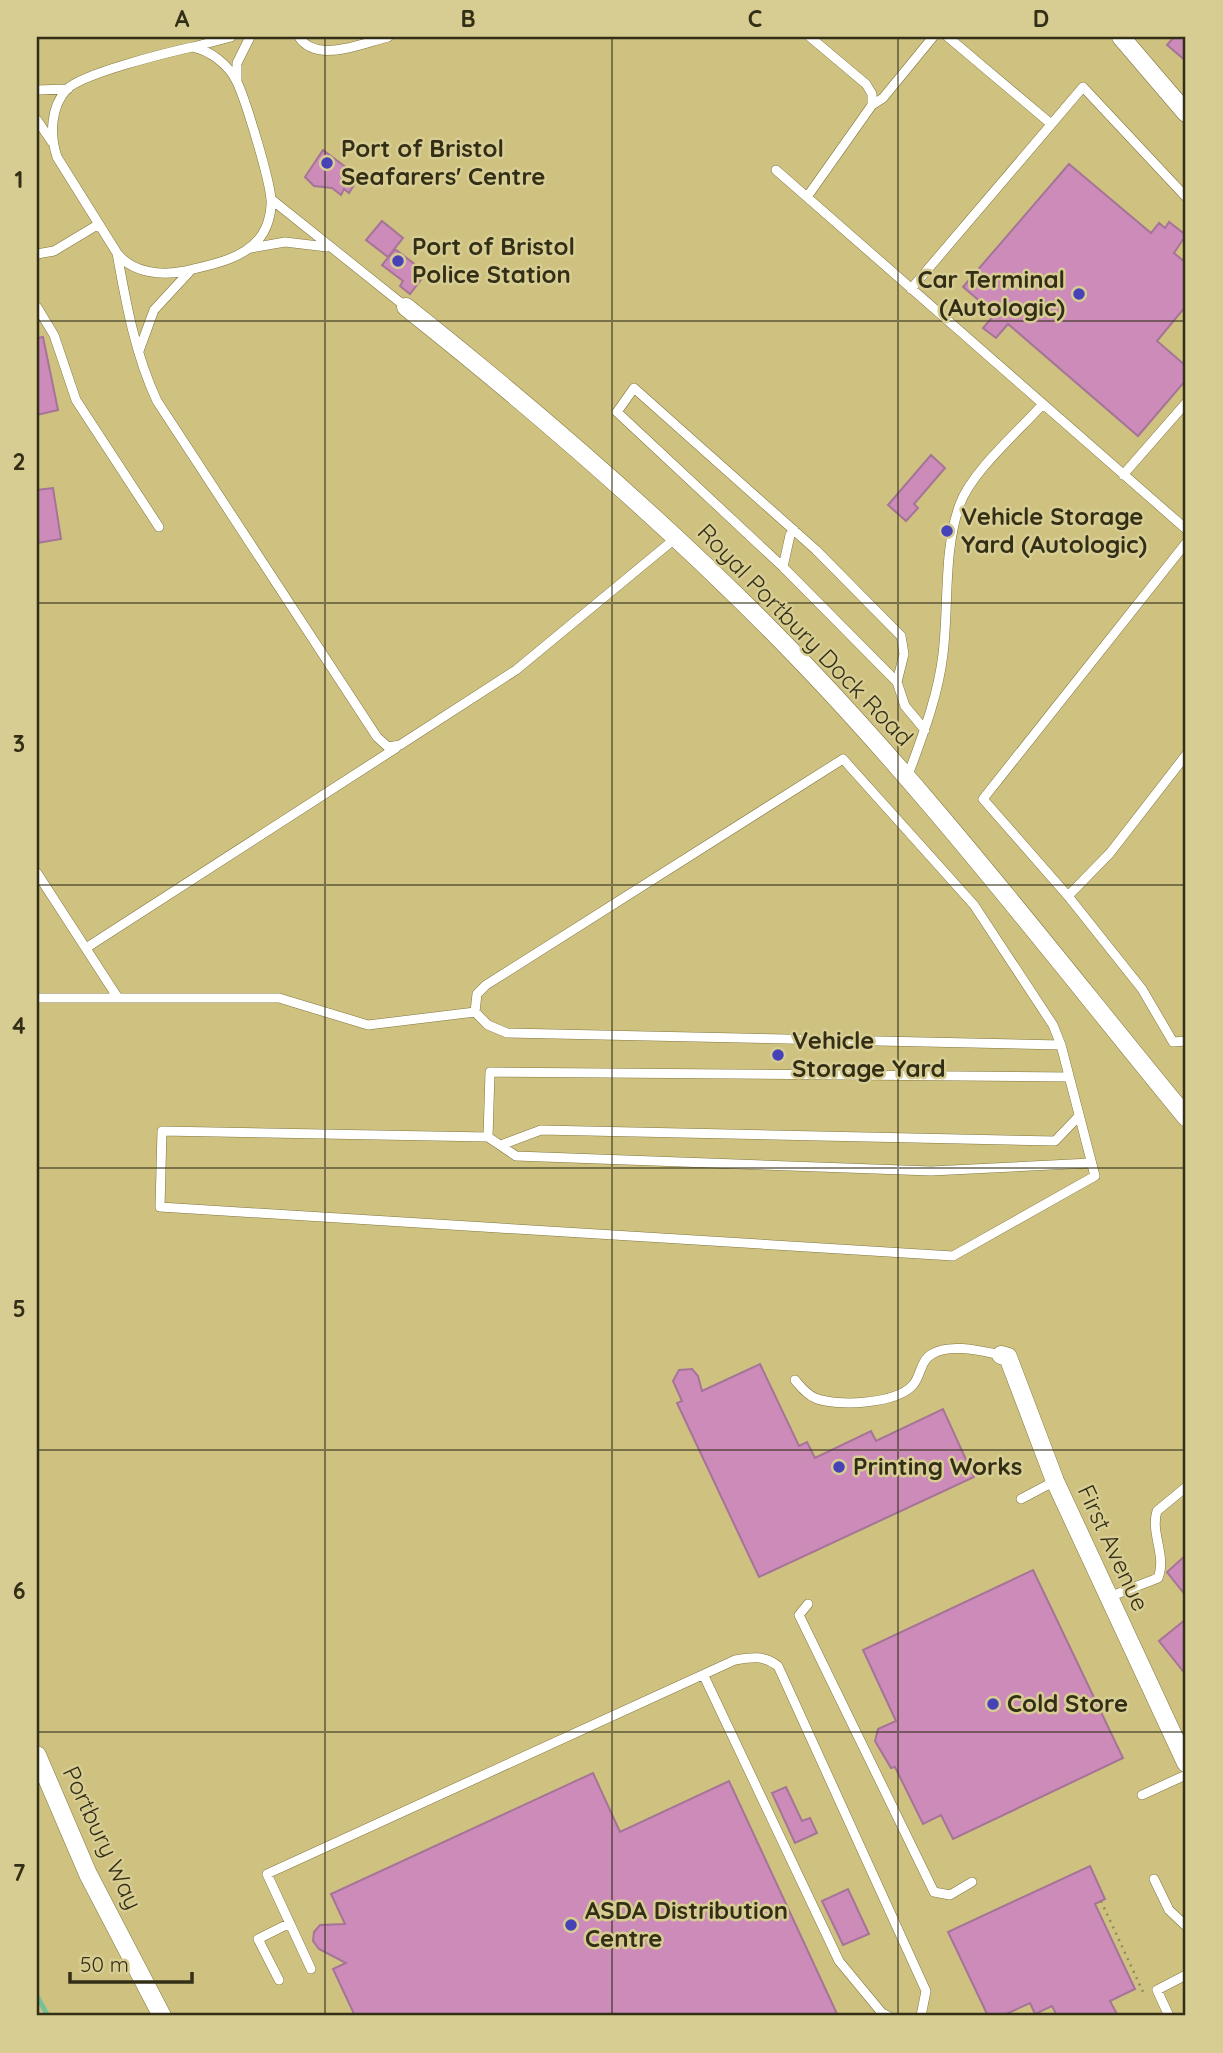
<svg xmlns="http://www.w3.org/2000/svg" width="1223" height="2053" font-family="Quicksand,sans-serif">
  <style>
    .built { fill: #cfc280 }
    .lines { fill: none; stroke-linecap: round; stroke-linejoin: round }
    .stream { stroke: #75c297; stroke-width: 5 }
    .building { fill: #cc8bb9; stroke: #a57496; stroke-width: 2 }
    .service-casing { stroke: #81763e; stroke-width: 10 }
    .minor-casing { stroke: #81763e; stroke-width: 19 }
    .path { stroke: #928a5e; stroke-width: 2.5; stroke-dasharray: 2 5; stroke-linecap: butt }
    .service { stroke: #fff; stroke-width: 9 }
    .minor { stroke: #fff; stroke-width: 18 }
    .grid { fill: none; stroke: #332f17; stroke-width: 2; stroke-opacity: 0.55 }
    .poi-dot { fill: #4742b8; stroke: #d7cc92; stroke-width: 2.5 }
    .labels { text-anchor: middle; stroke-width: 5; stroke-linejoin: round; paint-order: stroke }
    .poi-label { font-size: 24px; font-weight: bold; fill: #332f17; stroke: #d7cc92; text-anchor: start }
    .street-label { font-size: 24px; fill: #332f17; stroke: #d7cc92 }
    .neatline { fill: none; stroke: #332f17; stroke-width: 2.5 }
    .grid-label { font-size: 23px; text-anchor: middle; font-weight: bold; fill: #332f17 }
  </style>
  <rect width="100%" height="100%" fill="#d7cc92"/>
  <path class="built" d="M37 37H1186V2016H37Z"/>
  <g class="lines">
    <path class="stream" d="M37 1996 48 2016"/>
  </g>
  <path class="building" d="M1174 37H1186V61L1167 45Z
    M323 150 359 177 349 193 344 189 341 195 332 188 314 186 305 177Z
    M1069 164 1151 233 1159 223 1165 228 1169 222 1186 235 1174 253 1186 263V306L1157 341 1186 366V380L1138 436 1008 324 996 338 983 328 995 314 963 287Z
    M382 221 403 238 388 257 366 240Z
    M395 249 426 273 410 294 400 286 403 281 382 265Z
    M43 337 58 410 37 415V338Z
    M931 455 945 468 914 504 918 508 906 521 888 505Z
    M53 488 61 539 37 543V490Z
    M760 1364 799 1446 807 1442 815 1458 871 1431 876 1441 943 1409 974 1477 759 1577 677 1403 682 1401 673 1381 679 1370 692 1369 698 1376 702 1391Z
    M1186 1555V1596L1167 1572Z
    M1033 1570 1123 1758 953 1839 941 1815 923 1824 895 1767 891 1768 875 1741 878 1729 896 1721 863 1650Z
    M1186 1619V1675L1159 1641Z
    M593 1773 620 1832 729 1781 838 2016H355L333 1969 346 1963 319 1949 313 1941 314 1932 320 1925 345 1924 331 1894Z
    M786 1787 802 1821 810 1818 817 1833 795 1843 772 1793Z
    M1090 1866 1105 1899 1095 1904 1135 1989 1110 2001 1118 2016H1057L1052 2006 1035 2014 1030 2003 1002 2016H988L948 1932Z
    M848 1889 869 1934 843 1945 822 1901Z"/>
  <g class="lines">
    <defs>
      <path id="service" d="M299 37C317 64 362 43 388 37
        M810 37 866 84 872 94V105
        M948 37 1050 123
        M192 47C210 50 229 65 237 82 246 101 270 180 271 200 272 213 267 230 258 240 241 260 209 265 185 271 162 276 132 273 117 253L57 157C50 136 50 107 67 89 84 73 166 53 192 47Z
        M193 47 231 37
        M237 80V63L250 37
        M37 90 68 89
        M37 120 52 142
        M776 170 1186 529
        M807 197 872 105 883 98 933 37
        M271 199 406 307
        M251 248 285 242 327 247
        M117 253C126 303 135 354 157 401L377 737 388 747 400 745 516 670 677 537
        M37 254 54 251 99 224
        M911 289 1083 87 1186 197
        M37 307 54 335 76 400 159 527
        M139 351 154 310 191 270
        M1123 475 1186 403
        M783 567 790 535 794 530
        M897 682 904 654 901 636 816 550 634 388 617 412 783 567 897 682 905 706 925 730
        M1186 755 1110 853 1068 896 1142 989 1173 1042 1186 1041
        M843 759 974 905 1053 1025 1061 1045 507 1033 488 1025 475 1012 477 994 486 985Z
        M907 778C922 737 938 697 943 654 949 606 943 550 960 504 972 471 1018 432 1042 405
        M37 873 118 998
        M1068 896 983 799 1186 543
        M86 948 396 748
        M37 998H279L368 1025 475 1012
        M1061 1045 1095 1176 953 1256 160 1207 162 1131 488 1137 516 1156 931 1171 1091 1163
        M488 1137 490 1072 1069 1077
        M501 1145 541 1130 1055 1141 1079 1116
        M795 1380C801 1387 806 1394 815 1398 837 1407 896 1404 913 1385 921 1376 920 1361 932 1354 950 1343 981 1351 1001 1355
        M1021 1499 1055 1481
        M1109 1597 1158 1578C1167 1556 1150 1533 1157 1511L1186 1487
        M808 1604 799 1615 934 1892 950 1895 972 1882
        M704 1676 839 1961 882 2013 888 2016
        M1142 1795 1186 1775
        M1154 1879 1169 1910 1186 1926
        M311 1969 267 1874 735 1660C752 1657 764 1655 778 1666L926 1991 921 2016
        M279 1980 258 1939 290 1923
        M1169 2016 1157 1990 1186 1975"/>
      <path id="minor" d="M1121 37 1186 113
        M406 307C533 408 656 514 771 630 921 781 1051 953 1186 1117
        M1001 1355 1008 1357 1055 1481 1186 1763
        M37 1755 88 1874 162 2016"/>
    </defs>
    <use href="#service" class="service-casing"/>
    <use href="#minor" class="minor-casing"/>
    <path class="path" d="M1101 1901 1144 1994
      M1186 2015V2016"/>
    <use href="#service" class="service"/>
    <use href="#minor" class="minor"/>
  </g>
  <path class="grid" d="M325 37V2016M612 37V2016M898 37V2016M37 321H1186M37 603H1186M37 885H1186M37 1168H1186M37 1450H1186M37 1732H1186"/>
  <g class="poi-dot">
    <circle cx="327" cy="163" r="7"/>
    <circle cx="398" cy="261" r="7"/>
    <circle cx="1079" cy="294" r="7"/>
    <circle cx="947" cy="531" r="7"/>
    <circle cx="778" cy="1055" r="7"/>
    <circle cx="839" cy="1467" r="7"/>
    <circle cx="993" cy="1704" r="7"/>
    <circle cx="571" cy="1925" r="7"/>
  </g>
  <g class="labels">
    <g class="poi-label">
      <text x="341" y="157">Port of Bristol<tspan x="341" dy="28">Seafarers' Centre</tspan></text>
      <text x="412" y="255">Port of Bristol<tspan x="412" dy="28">Police Station</tspan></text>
      <text x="1065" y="288" text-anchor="end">Car Terminal<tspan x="1065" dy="28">(Autologic)</tspan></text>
      <text x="961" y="525">Vehicle Storage<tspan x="961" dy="28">Yard (Autologic)</tspan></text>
      <text x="792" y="1049">Vehicle<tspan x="792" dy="28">Storage Yard</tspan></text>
      <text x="853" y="1475">Printing Works</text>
      <text x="1007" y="1712">Cold Store</text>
      <text x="585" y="1919">ASDA Distribution<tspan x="585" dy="28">Centre</tspan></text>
    </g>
    <g class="street-label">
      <text transform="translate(805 635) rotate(46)" y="8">Royal Portbury Dock Road</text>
      <text transform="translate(1113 1548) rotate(65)" y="8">First Avenue</text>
      <text transform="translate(102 1838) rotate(65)" y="8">Portbury Way</text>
    </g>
  </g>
  <rect width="1223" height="2053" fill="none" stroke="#d7cc92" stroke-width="77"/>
  <path d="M70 1972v10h122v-10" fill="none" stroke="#332f17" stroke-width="3.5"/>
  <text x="80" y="1972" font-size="21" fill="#332f17" stroke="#d7cc92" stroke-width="5" paint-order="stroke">50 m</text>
  <rect x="38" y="38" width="1146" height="1976" class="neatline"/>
  <g class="grid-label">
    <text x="182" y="27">A</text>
    <text x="468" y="27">B</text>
    <text x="755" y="27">C</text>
    <text x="1041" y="27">D</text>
    <text x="19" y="188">1</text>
    <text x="19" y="470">2</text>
    <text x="19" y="752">3</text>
    <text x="19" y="1034">4</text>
    <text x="19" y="1317">5</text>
    <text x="19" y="1599">6</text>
    <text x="19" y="1881">7</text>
  </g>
</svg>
